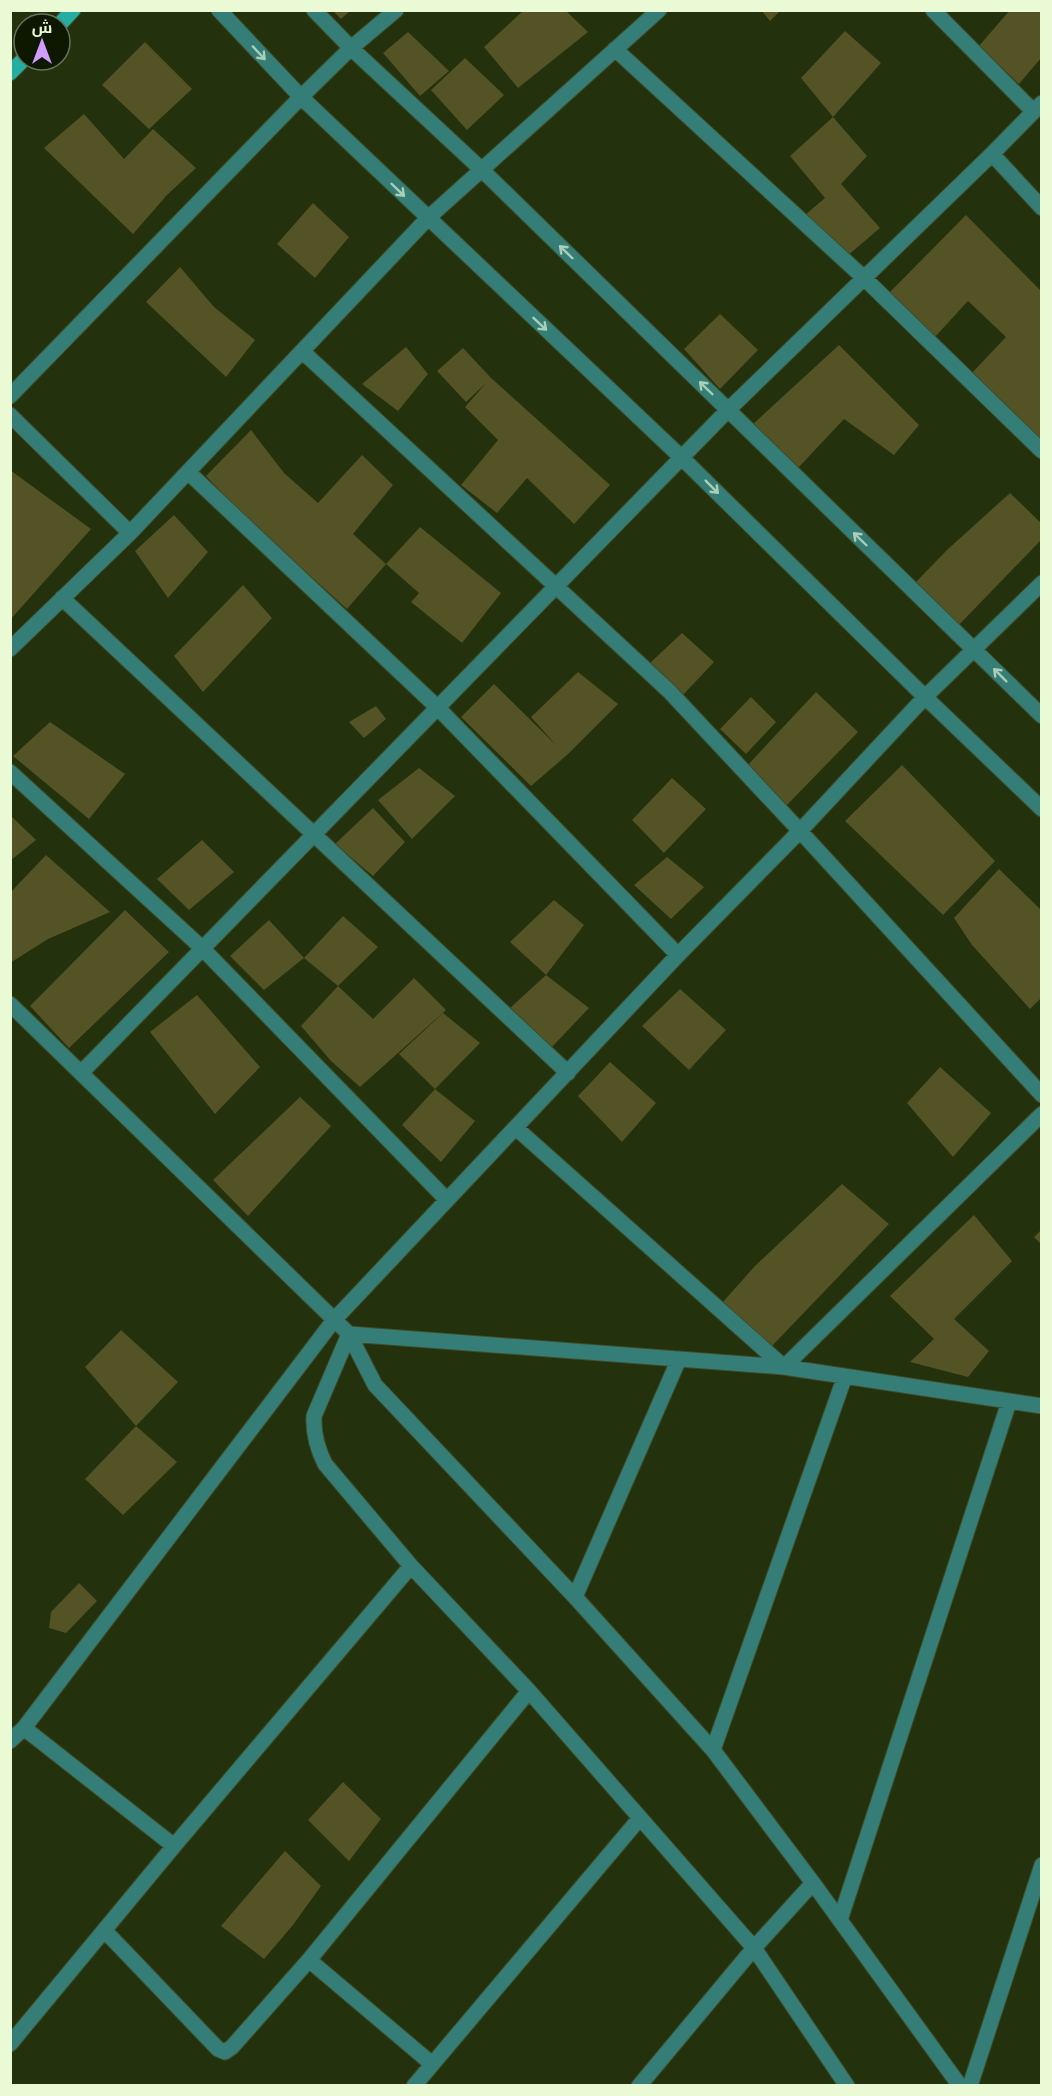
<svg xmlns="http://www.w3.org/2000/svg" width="1052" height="2096" font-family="Ubuntu,Cairo,sans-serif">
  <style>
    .building { fill: #545326 }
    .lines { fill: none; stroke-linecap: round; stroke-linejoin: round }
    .street-casing { stroke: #3f4d28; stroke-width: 17 }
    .secondary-casing { stroke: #3f4d28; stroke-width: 17 }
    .street { stroke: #357e78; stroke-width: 15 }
    .secondary { stroke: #23ada3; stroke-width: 15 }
    .oneway { stroke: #aacfb4 }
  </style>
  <rect width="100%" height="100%" fill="#23310c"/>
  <path class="building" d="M332 10H351L341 19Z
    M524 10H565L588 32 518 88 484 47Z
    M761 10H781L770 21Z
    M1010 10H1041V58L1019 84 979 46Z
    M845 31 881 63 833 117 801 78Z
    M408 32 449 71 420 96 383 53Z
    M145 42 192 89 149 129 102 85Z
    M465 58 504 95 467 130 431 90Z
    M84 114 124 159 153 129 196 168 167 195 133 234 44 148Z
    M833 117 867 156 841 184 880 228 846 257 805 215 825 198 790 156Z
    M313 203 349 237 315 278 277 244Z
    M966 215 1041 291V445L969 376 1006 337 968 301 934 338 889 293Z
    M180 267 214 307 255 340 226 377 146 302Z
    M720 314 758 350 720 389 684 349Z
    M839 345 919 425 894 455 844 419 797 469 752 425Z
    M406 347 428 374 398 411 362 384Z
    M463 348 491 378 610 485 574 524 527 478 497 513 461 485 498 440 465 407 486 383 466 402 437 371Z
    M251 430 284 473 318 503 362 455 393 485 353 534 386 564 347 609 243 515 206 476Z
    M10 470 91 529 10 620Z
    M1010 493 1041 523V540L956 628 915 583 947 550Z
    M174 515 208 552 168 598 135 551Z
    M420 527 501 593 462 643 411 602 419 593 386 564Z
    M243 585 272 618 203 692 174 656Z
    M682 633 714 662 682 696 650 663Z
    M578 672 618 704 567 755 531 786 461 717 494 684 556 745 531 717Z
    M816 692 858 732 784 808 745 768Z
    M751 697 776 722 746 754 720 729Z
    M376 706 386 719 364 738 349 722Z
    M50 722 125 774 89 819 13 756Z
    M902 765 995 861 943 915 845 821Z
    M419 768 455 796 412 839 378 800Z
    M672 778 706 809 664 853 632 820Z
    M373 808 405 842 373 876 335 844Z
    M10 815 36 840 10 861Z
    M202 840 234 872 189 910 157 879Z
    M46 855 110 912 48 939 10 963V893Z
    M667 857 704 887 671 919 634 885Z
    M999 869 1041 910V998L1030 1009 972 945 954 918Z
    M554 900 584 925 546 975 510 942Z
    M125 910 169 952 69 1048 30 1006Z
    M343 916 378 947 338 986 304 958Z
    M269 920 304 958 264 990 230 956Z
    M546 975 589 1008 550 1049 509 1009Z
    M414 978 446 1010 360 1087 331 1061 301 1026 338 986 373 1019Z
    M680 989 726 1030 689 1070 642 1026Z
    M197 995 260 1067 215 1114 150 1032Z
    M443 1013 480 1043 435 1089 475 1121 441 1162 402 1125 435 1089 399 1054Z
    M610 1062 656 1103 622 1142 578 1096Z
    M940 1067 991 1113 953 1157 907 1103Z
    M300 1097 331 1126 248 1216 213 1180Z
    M842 1184 889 1224 770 1348 722 1303 755 1266Z
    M974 1215 1012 1261 954 1319 989 1351 968 1377 910 1362 934 1339 890 1296Z
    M1041 1230V1244L1034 1237Z
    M121 1330 178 1382 136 1426 85 1367Z
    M136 1426 177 1462 123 1515 85 1479Z
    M79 1583 97 1601 66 1633 49 1628 51 1612Z
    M343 1782 381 1819 349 1861 308 1820Z
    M285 1851 321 1886 293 1925 264 1959 221 1926Z"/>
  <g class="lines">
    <defs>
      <path id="street" d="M219 10 301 97 682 458 925 697 1042 809
        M314 10 351 48 481 169 1042 716
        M933 10 1033 111
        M615 49 864 278 1042 451
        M992 154 1042 208
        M303 352 669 691 800 831 1042 1095
        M10 396 301 97 351 48 396 10
        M10 415 130 533
        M188 472 437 707 678 955
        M62 598 568 1073
        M10 649 130 533 428 218 659 10
        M10 772 202 948 447 1200
        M10 1004 349 1334 375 1385 575 1597 713 1750 813 1883 960 2086
        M81 1073 728 410 992 154 1042 103
        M516 1128 784 1367 1042 1114
        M349 1334 314 1416C313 1434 317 1448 325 1464L411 1566 529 1691 754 1948 847 2086
        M349 1334 784 1367 1042 1406
        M575 1597 679 1359
        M24 1728 174 1846
        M10 1741 24 1728 334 1320 678 955 800 831 925 697 1042 583
        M713 1750 845 1376
        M840 1920 1009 1402
        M105 1931 218 2049 225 2052 232 2047 309 1960
        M10 2044 174 1846 411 1566
        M432 2064 309 1960 529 1691
        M414 2086 640 1818
        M639 2086 754 1948 813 1883
        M970 2086 1042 1865"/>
      <path id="secondary" d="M60 24 73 10
        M10 73 24 59"/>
    </defs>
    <use href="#street" class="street-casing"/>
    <use href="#secondary" class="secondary-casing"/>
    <use href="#street" class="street"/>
    <use href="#secondary" class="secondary"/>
  </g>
  <defs><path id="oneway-shaft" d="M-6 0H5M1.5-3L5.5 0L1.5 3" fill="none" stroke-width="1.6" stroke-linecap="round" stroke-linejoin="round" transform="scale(1.5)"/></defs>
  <g class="oneway">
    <use href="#oneway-shaft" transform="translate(259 53) rotate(47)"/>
    <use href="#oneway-shaft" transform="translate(398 190) rotate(44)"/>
    <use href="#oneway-shaft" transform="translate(566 252) rotate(-136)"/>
    <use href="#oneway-shaft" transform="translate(540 324) rotate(43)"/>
    <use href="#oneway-shaft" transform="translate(706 388) rotate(-136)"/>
    <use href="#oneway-shaft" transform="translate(712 487) rotate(45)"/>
    <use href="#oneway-shaft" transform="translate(860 539) rotate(-136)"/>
    <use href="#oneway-shaft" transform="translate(1000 675) rotate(-135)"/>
  </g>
  <rect width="1052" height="2096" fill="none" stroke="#e9fad5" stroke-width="24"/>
  <g transform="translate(42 42)"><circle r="28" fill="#0e1800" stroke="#667255" stroke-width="1.5"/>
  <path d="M0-4.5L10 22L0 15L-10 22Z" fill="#d09dfe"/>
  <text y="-9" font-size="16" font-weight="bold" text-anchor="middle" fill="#e9fad5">ش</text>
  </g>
</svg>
